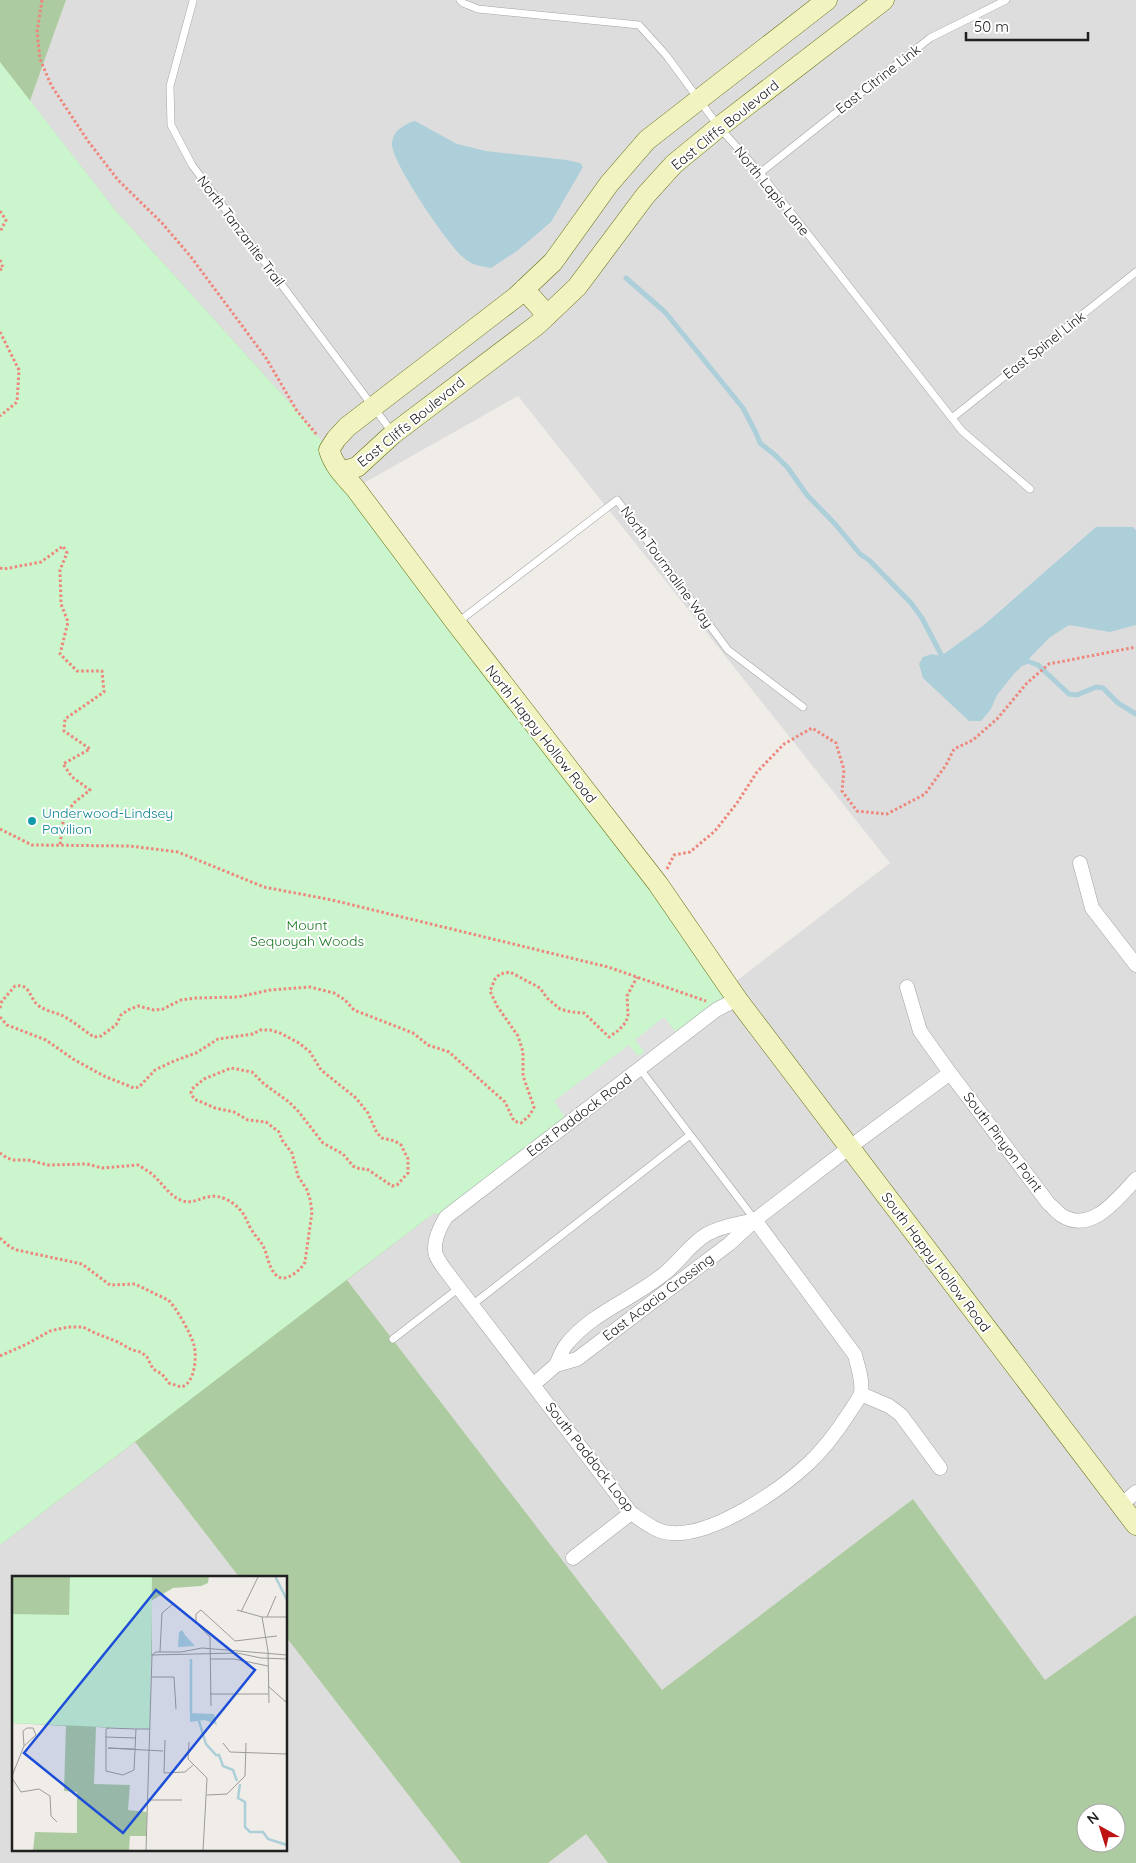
<svg xmlns="http://www.w3.org/2000/svg" width="1136" height="1863" font-family="Quicksand,sans-serif">
  <style>
    .residential { fill: #dedddd }
    .forest { fill: #adcba0; fill-rule: evenodd }
    .park { fill: #caf5cd }
    .parking { fill: #e0e0e0 }
    .water { fill: #accfd9 }
    .lines { fill: none; stroke-linecap: round; stroke-linejoin: round }
    .stream { stroke: #accfd9; stroke-width: 5 }
    .lane-casing { stroke: #a4a4a4; stroke-width: 8 }
    .street-casing { stroke: #a4a4a4; stroke-width: 15 }
    .secondary-casing { stroke: #646f10; stroke-width: 21 }
    .path { stroke: #ed877b; stroke-width: 3; stroke-dasharray: 2.5 2.5; stroke-linecap: butt }
    .lane { stroke: #fff; stroke-width: 7 }
    .street { stroke: #fff; stroke-width: 14 }
    .secondary { stroke: #f1f4c1; stroke-width: 20 }
    .culture-dot { fill: #0f9aa8; stroke: #fff; stroke-width: 2 }
    .labels { text-anchor: middle; stroke-width: 4; stroke-linejoin: round; paint-order: stroke }
    .street-label { font-size: 14px; fill: #202020; stroke: #fff }
    .culture-label { font-size: 14px; fill: #0d838f; stroke: #fff; text-anchor: start }
    .park-label { font-size: 14px; fill: #17761f; stroke: #fff }
    .inset-river { fill: none; stroke: #accfd9; stroke-width: 2.5 }
    .inset-road { fill: none; stroke: #9d9b98; stroke-width: 1 }
    .view { fill: #1d4ed8; fill-opacity: 0.15; stroke: #1d4ed8; stroke-width: 2.5 }
    .inset-edge { fill: none; stroke: #202020; stroke-width: 2.5 }
  </style>
  <rect width="100%" height="100%" fill="#f0ede8"/>
  <path class="residential" d="M66 0H1136V1615L1045 1681 913 1499 662 1691 347 1280 890 863 518 396 355 488 329 450 297 411 116 211 30 101Z
    M135 1442 239 1577H14V1849H286V1637L461 1863H0V1545Z
    M586 1834 608 1863H548Z"/>
  <path class="forest" d="M0 0H66L30 101 116 211 297 411 446 1217 434 1213 347 1280 662 1690 913 1499 1045 1680 1136 1615V1863H608L586 1834 548 1863H461L286 1637V1577H239L135 1442 0 1545ZM1086 1813H1116V1843H1086Z"/>
  <path class="park" d="M0 62 116 211 297 411 329 450 737 999 446 1217 434 1213 0 1545Z"/>
  <path class="parking" d="M664 1017 676 1032 565 1117 554 1101 629 1045 637 1055H642L644 1051 635 1040Z"/>
  <path class="water" d="M415 121 457 144 486 151 567 160 580 163 583 167 551 222 517 251 491 268C480 266 471 265 463 257 448 245 391 161 392 144 392 131 405 124 415 121Z
    M1096 527H1133L1136 530V625L1110 632 1069 625 1049 638 1013 675 997 695 991 709 981 721H969L923 678 919 664 923 657 932 654 941 656 984 625Z"/>
  <g class="lines">
    <path class="stream" d="M626 278 665 312 743 408 756 433 760 443 775 455 788 468 807 495 836 525 860 554 869 560 911 603 922 618 945 662
      M1023 663 1027 661 1038 665 1069 694 1077 695 1096 687 1103 688 1118 703 1136 714"/>
    <defs>
      <path id="lane" d="M460 0 463 3 478 9 639 25 666 55 719 127 760 173 962 431 1030 489
        M193 1 170 86 171 125 192 165 392 432
        M760 173 930 38 1006 0
        M952 418 1136 272
        M458 622 617 500 728 650 803 707
        M640 1069 755 1220
        M472 1305 690 1135
        M393 1339 459 1288"/>
      <path id="street" d="M1080 863 1092 908 1136 965
        M907 987 920 1031 950 1073 1049 1204C1053 1207 1057 1212 1061 1215 1091 1235 1118 1198 1136 1179
        M737 999 716 1010 446 1217C440 1227 432 1243 436 1255 439 1263 447 1272 452 1279L631 1513C643 1521 657 1533 672 1533 713 1536 779 1491 809 1463 824 1449 838 1430 849 1413 853 1407 859 1399 861 1393 863 1381 858 1367 855 1355L755 1220
        M556 1365C559 1359 562 1350 566 1345 592 1312 634 1299 665 1273 680 1261 690 1244 707 1234 721 1226 738 1224 754 1220
        M534 1384 556 1365 577 1359 729 1244 755 1220 850 1147 950 1073
        M861 1394 889 1406 901 1415 940 1468
        M1121 1505 1136 1492
        M573 1558 631 1513"/>
      <path id="secondary" d="M827 0 647 140 609 184 553 262 516 297 347 427 336 439 329 450C334 466 344 476 355 488L456 623 658 884 737 999 1136 1525
        M524 289 547 315
        M341 472 357 467 393 434 537 325 577 287 645 196 674 164 719 127 884 0"/>
    </defs>
    <use href="#lane" class="lane-casing"/>
    <use href="#street" class="street-casing"/>
    <use href="#secondary" class="secondary-casing"/>
    <path class="path" d="M42 0 37 32 40 59 51 85 88 141 118 180 162 223 191 257 266 358 297 411 317 435
      M0 211 6 220 0 232
      M0 260 3 268 0 270
      M0 332 19 370 17 402 0 416
      M0 568 4 569 41 562 63 546 67 553 60 570 61 604 68 622 60 654 77 671H102L104 692 65 719 64 731 90 749 63 764 72 777 90 790 75 802 64 815 60 845
      M0 829 32 845 130 846 178 852 264 887 332 900 608 967 706 1001
      M667 869 674 855 690 852 715 831 737 803 757 772 784 744 812 728 836 743 844 770 842 791 857 811 887 814 925 794 946 765 954 749 973 740 997 719 1027 683 1049 664 1136 647
      M0 1008 2 1001 15 986C31 983 29 999 39 1006 46 1011 54 1012 61 1015 72 1020 83 1030 94 1037L101 1036 116 1025 121 1015 128 1010 138 1006 154 1010 163 1009 181 1000 195 998 238 997 270 990 310 987 334 993 345 1000 354 1010 413 1033 428 1045 449 1052 505 1102 514 1121 521 1123 530 1115 534 1107 523 1076V1052L518 1036 497 1006 490 991 495 979 500 974 510 972 540 988 547 998 560 1009 571 1012 584 1013 609 1037 619 1030 626 1022 628 1015 627 996 637 977
      M0 1017 7 1025 46 1040 73 1059 104 1076 134 1088 139 1087 155 1070 174 1061 196 1053 218 1039 253 1034 260 1030H270L280 1033 299 1043 310 1052 321 1070 356 1098 368 1113 377 1133 382 1138 395 1141 401 1145 408 1159V1173L397 1185 392 1186 367 1169H360L353 1166 343 1154 323 1143 298 1111 289 1102 264 1084 252 1072 231 1068 204 1079 192 1089 191 1093 194 1099 215 1108 234 1112 248 1120 266 1122 279 1132 282 1140 292 1153 298 1176 307 1190 310 1199 312 1212 305 1262C301 1270 286 1283 277 1276 269 1269 268 1257 264 1248 261 1241 255 1236 251 1229 245 1218 245 1213 234 1204 209 1186 199 1206 183 1201 171 1197 165 1187 157 1179 152 1173 145 1169 138 1165L102 1168 87 1164 48 1165 28 1160H14L7 1158 0 1153
      M0 1238 10 1247 17 1250 82 1264 110 1285 135 1284 168 1300C175 1305 192 1336 194 1345 197 1357 195 1384 181 1387L169 1383 162 1374 153 1369 147 1357 141 1352 132 1350 118 1342 95 1333 83 1327H68L50 1331 27 1344 0 1356"/>
    <use href="#lane" class="lane"/>
    <use href="#street" class="street"/>
    <use href="#secondary" class="secondary"/>
  </g>
  <circle class="culture-dot" cx="32" cy="821" r="5"/>
  <g class="labels">
    <g class="street-label">
      <text transform="translate(878 79) rotate(-38)" y="5">East Citrine Link</text>
      <text transform="translate(725 125) rotate(-39)" y="5">East Cliffs Boulevard</text>
      <text transform="translate(772 191) rotate(51)" y="5">North Lapis Lane</text>
      <text transform="translate(241 231) rotate(53)" y="5">North Tanzanite Trail</text>
      <text transform="translate(1044 345) rotate(-38)" y="5">East Spinel Link</text>
      <text transform="translate(411 422) rotate(-39)" y="5">East Cliffs Boulevard</text>
      <text transform="translate(667 567) rotate(54)" y="5">North Tourmaline Way</text>
      <text transform="translate(541 734) rotate(52)" y="5">North Happy Hollow Road</text>
      <text transform="translate(579 1115) rotate(-37)" y="5">East Paddock Road</text>
      <text transform="translate(1003 1142) rotate(53)" y="5">South Pinyon Point</text>
      <text transform="translate(936 1262) rotate(53)" y="5">South Happy Hollow Road</text>
      <text transform="translate(658 1297) rotate(-37)" y="5">East Acacia Crossing</text>
      <text transform="translate(590 1457) rotate(52)" y="5">South Paddock Loop</text>
    </g>
    <g class="culture-label">
      <text x="42" y="818">Underwood-Lindsey<tspan x="42" dy="16">Pavilion</tspan></text>
    </g>
    <g class="park-label">
      <text x="307" y="930">Mount<tspan x="307" dy="16">Sequoyah Woods</tspan></text>
    </g>
  </g>
  <g transform="translate(12 1576)">
    <rect width="275" height="275" fill="#f0ede8"/>
    <path d="M0 0H197L196 7 189 10 161 12 139 25 140 79 97 152 84 151 82 208 118 209 116 234 135 236 134 260H118L117 275H21L23 256 65 257V216L52 215 54 150 0 147Z" fill="#adcba0"/>
    <path d="M58 0H140L138 153 0 147V38L57 39Z" fill="#caf5cd"/>
    <path d="M170 54 173 59 183 70 166 71 167 56ZM178 137 202 138 205 149 193 144 178 146Z" fill="#accfd9"/>
    <path class="inset-river" d="M263 0 275 24M179 83V139M187 145 194 168 204 179H207L211 190 221 194 225 205M228 208 226 222 233 226V251L238 256H251L256 263 275 269"/>
    <path class="inset-road" d="M225 34 250 41H275M229 36 246 1M250 41 256 75 257 127M255 41 264 20M148 76 150 37 161 28M140 79 144 76H169L190 72 275 79M140 79 225 77 249 82 275 83M199 83H222L256 90M140 101H162L164 133M256 110 275 127M198 118H256M199 130 198 61 184 47V38L189 34 223 65 265 60M15 152H21L24 159 12 170 11 155ZM124 153 122 194 111 199 94 195V153L97 152 124 153H138M93 161 124 162M153 164 152 197 173 196 181 189M177 166 176 183 195 202 191 275M211 167 218 176 275 178M96 172 151 175M96 172 122 173M0 200 12 170M0 202 9 216 27 213 38 220 39 240 45 246M195 219 215 218 233 200 234 167M135 224H170M134 275 140 79"/>
    <path class="view" d="M144 14 243 94 111 257 12 177Z"/>
    <rect width="275" height="275" class="inset-edge"/>
  </g>
  <g transform="translate(1101 1828) rotate(321)"><circle r="24" fill="#ffffff" stroke="#a6a6a6"/>
  <path d="M0-4L9 19L0 12L-9 19Z" fill="#bd1413"/>
  <text y="-8" font-size="14" font-weight="bold" text-anchor="middle" fill="#202020">N</text>
  </g>
  <path d="M966 32v8h122v-8" fill="none" stroke="#202020" stroke-width="2.5"/>
  <text x="974" y="32" font-size="15" fill="#202020" stroke="#ffffff" stroke-width="4" paint-order="stroke">50 m</text>
</svg>
